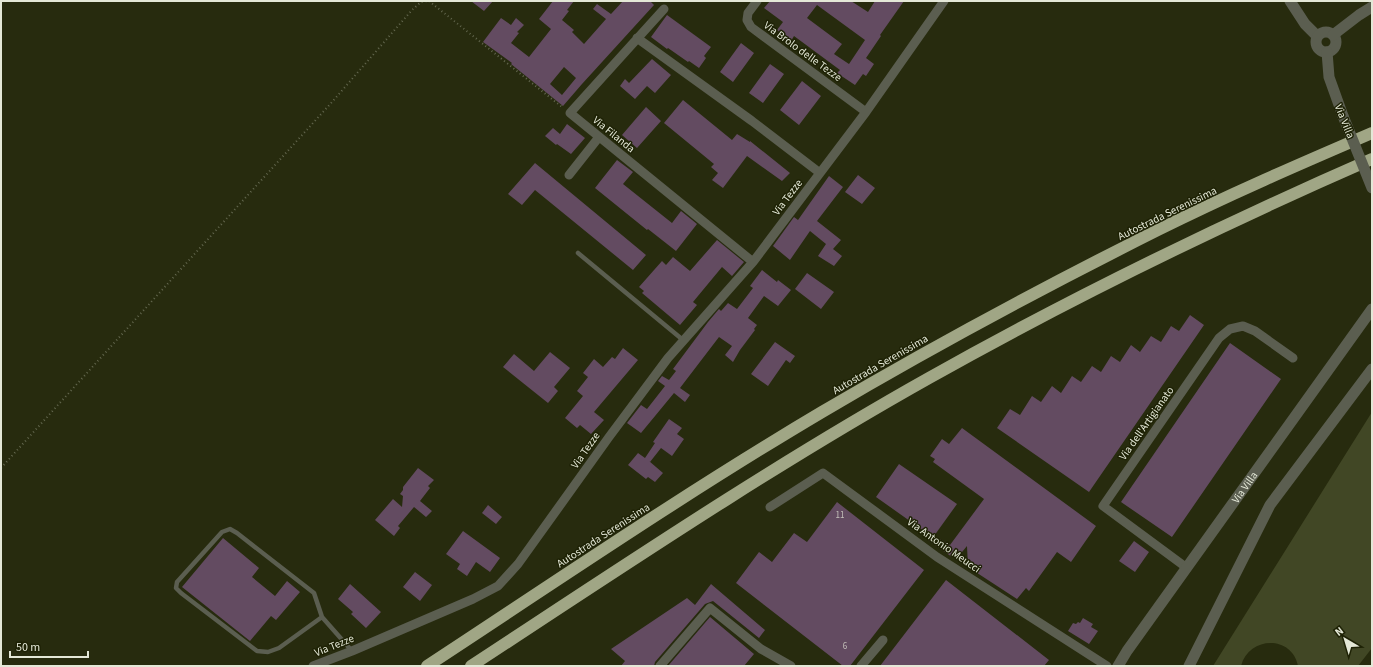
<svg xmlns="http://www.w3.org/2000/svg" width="1373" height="667" font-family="'Source Sans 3',sans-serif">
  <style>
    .green { fill: #414725 }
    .building { fill: #634b61; fill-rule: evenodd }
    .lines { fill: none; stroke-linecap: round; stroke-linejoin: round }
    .path { stroke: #64684f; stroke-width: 2; stroke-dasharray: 1 3; stroke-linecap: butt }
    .service { stroke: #5b5e50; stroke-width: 4.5 }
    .minor { stroke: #5b5e50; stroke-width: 9 }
    .tertiary { stroke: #5b5e50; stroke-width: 11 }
    .motorway { stroke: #a0a685; stroke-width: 12 }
    .tertiary-bridge { stroke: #5b5e50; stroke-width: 11 }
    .labels { text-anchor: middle; stroke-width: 3; stroke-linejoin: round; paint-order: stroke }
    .number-label { font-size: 9px; fill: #c4c1ba }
    .street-label { font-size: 11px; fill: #e4e8d7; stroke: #1e2205 }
  </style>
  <rect width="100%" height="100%" fill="#272b0e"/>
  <path class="green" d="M1372 412V648L1358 666H1298C1292 635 1249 636 1241 666H1213Z"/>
  <path class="building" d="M471 1H493L484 11Z
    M553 1H574L567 10 569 11 562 20 574 30 572 32 584 44 606 19 593 9 597 4 611 14 623 1H650L654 5 582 84 563 106 511 64 512 63 483 42 501 18 511 25 516 18 524 25 517 32 519 33 511 43 529 57 551 29 539 19ZM564 67 576 78 562 95 550 84Z
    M770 1H851L868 12 875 1H904L880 35 881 36 866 58 874 64 866 76 863 74 855 85 837 73 840 70 794 36 791 41 777 30 783 22 764 8ZM817 5 865 40 849 64 834 54 842 44 807 18Z
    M667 15 711 47 704 56 706 58 699 68 689 61 688 62 668 48 667 49 651 37Z
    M741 43 754 53 733 82 720 72Z
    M652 59 671 75 655 93 647 86 635 99 620 86 625 79 629 83Z
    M770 64 784 74 763 103 749 93Z
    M802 81 821 96 799 125 780 110Z
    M683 100 732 140 737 134 750 142V141L790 173 782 181 747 156 723 188 712 180 718 173 711 167 714 164 664 123Z
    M646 107 661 121 637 148 622 135Z
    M567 124 585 138 571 154 557 144 556 145 545 136 553 128 560 134Z
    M617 160 633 172 623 184 672 223 681 211 697 224 676 251 648 229 647 230 595 188Z
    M535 163 646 255 633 270 535 190 522 205 508 194Z
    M858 175 875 188 862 204 845 192Z
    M829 176 843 187 817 221 841 240 833 249 842 256 834 266 818 256 826 244 810 231 790 260 773 246 794 217 798 220Z
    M717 240 744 262 732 276 722 267 693 302 697 305 680 325 642 293 644 291 639 287 662 261 666 265 673 257 690 271Z
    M762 270 777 282 778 280 791 290 778 306 764 296 748 318 757 325 754 329 755 330 740 350 733 362 725 355 732 346 719 337 680 388 690 395 685 402 674 393 641 433 627 423 641 405 647 409 665 386 658 381 662 376 669 380 676 371 673 369 708 322 719 309 721 311 728 303 737 309 753 288 750 286Z
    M807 273 834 292 821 309 795 289Z
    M1190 315 1204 325 1089 492 997 428 1010 409 1020 415 1032 396 1041 402 1052 386 1061 393 1072 376 1081 382 1092 366 1101 372 1111 356 1120 362 1131 345 1140 352 1151 336 1161 342 1171 326 1179 331Z
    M775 342 795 356 790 363 786 360 768 386 751 374Z
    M1230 343 1281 379 1172 537 1121 502Z
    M623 348 638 360 594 412 604 420 591 434 580 425 577 428 565 418 583 396 577 391 588 377 583 373 594 359 603 367 612 357 615 359Z
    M550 352 570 368 554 387 558 391 548 403 503 367 514 354 534 371Z
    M669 419 682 428 677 434 684 439 672 456 661 448 650 462 649 461 663 473 655 482 648 477 646 479 628 465 638 453 645 458 655 443 653 442Z
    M962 428 1096 526 1071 562 1057 552 1029 591 1026 588 1017 599 968 567 967 546 957 558 953 555 952 557 928 540 931 536 876 497 899 464 957 504 934 536 950 545 984 499 933 462 935 459 930 456 942 439 949 444Z
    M418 468 434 480 428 486 430 488 420 501 432 511 426 517 414 507 398 526 400 528 394 536 375 520 393 499 402 507 403 496 400 494 403 490V487Z
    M837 502 924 570 850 666H843L736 583 759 552 772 562 794 533 807 542Z
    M488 505 502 517 496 524 482 513Z
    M463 531 500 558 490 572 476 562 467 576 457 569 460 564 446 554Z
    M223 538 259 568 252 577 275 596 287 581 300 592 276 620 271 616 250 641 182 587Z
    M1134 541 1149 552 1135 572 1119 561Z
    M415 572 432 585 420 601 403 587Z
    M946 580 1049 660 1044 666H880Z
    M350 584 381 612 366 628 351 614 353 612 338 599Z
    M711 584 765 630 759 638 713 601 705 604 655 662 654 666H621L625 661 611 649 687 598 695 605Z
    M710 617 754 654 744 666H668Z
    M1083 618 1093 624 1091 627 1098 631 1089 644 1068 631 1073 623 1076 624 1078 622 1080 623Z"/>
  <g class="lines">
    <path class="path" d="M429 1 562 107
      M1 468 332 102 412 10 421 2 428 1"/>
    <path class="service" d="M578 253 683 340
      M322 617 279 648 268 652 257 651 181 593 176 588 177 582 222 532 230 529 237 533 314 593 322 617 352 651"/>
    <path class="minor" d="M757 1 748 13 747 20 751 27 866 112
      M664 9 570 113 753 262
      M637 38 752 121 820 173
      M569 175 599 137
      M770 507 823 473 937 557 1107 666
      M1187 568 1103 506 1219 338 1230 329 1243 326 1255 331 1293 358
      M313 666 352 651 473 599 498 586 518 564 609 437 668 358 753 262 866 112 944 1
      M660 666 710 608 761 649 791 666
      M861 666 883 640"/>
    <g class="tertiary">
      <path d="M1290 1 1305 24 1317 36"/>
      <circle cx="1326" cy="42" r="10"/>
      <path d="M1333 35 1359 15 1372 7"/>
      <path d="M1327 52 1329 77 1343 116"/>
      <path id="s1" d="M1118 666 1127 651 1372 309"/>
      <path d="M1189 666 1270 505 1372 369"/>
    </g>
    <path class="motorway" d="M427 666C558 580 687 492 822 412 932 347 1044 287 1158 230 1228 195 1300 164 1372 133
      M471 666C622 567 772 466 929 378 1073 297 1221 225 1372 159"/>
    <path class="tertiary-bridge" d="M1343 116 1372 188"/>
  </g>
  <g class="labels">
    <g class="number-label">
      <text x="840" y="518">11</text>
      <text x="845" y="649">6</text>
    </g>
    <g class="street-label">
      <text transform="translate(803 51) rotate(36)" y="4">Via Brolo delle Tezze</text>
      <text transform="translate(1345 121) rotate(68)" y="4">Via Villa</text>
      <text transform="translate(614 134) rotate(39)" y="4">Via Filanda</text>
      <text transform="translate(787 197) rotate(-53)" y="4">Via Tezze</text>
      <text transform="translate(1167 213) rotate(-26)" y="4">Autostrada Serenissima</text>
      <text transform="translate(880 364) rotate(-30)" y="4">Autostrada Serenissima</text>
      <text transform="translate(1146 423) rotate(-55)" y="4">Via dell'Artigianato</text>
      <text transform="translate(585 450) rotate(-55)" y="4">Via Tezze</text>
      <text dy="4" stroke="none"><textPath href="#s1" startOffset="219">Via Villa</textPath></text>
      <text transform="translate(603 535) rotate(-33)" y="4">Autostrada Serenissima</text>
      <text transform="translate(944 545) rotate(35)" y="4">Via Antonio Meucci</text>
      <text transform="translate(334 645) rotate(-22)" y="4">Via Tezze</text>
    </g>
  </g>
  <rect width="1373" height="667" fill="none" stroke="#e4e8d7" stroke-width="4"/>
  <g transform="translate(1345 639) rotate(322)" stroke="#1e2205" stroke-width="3" paint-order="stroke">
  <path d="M0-3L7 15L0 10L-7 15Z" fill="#e4e8d7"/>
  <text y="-6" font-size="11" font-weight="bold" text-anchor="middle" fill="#e4e8d7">N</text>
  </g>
  <path d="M10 651v6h78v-6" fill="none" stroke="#e4e8d7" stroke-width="2"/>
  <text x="16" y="651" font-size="12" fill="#e4e8d7" stroke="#1e2205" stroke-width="3" paint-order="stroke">50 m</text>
</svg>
